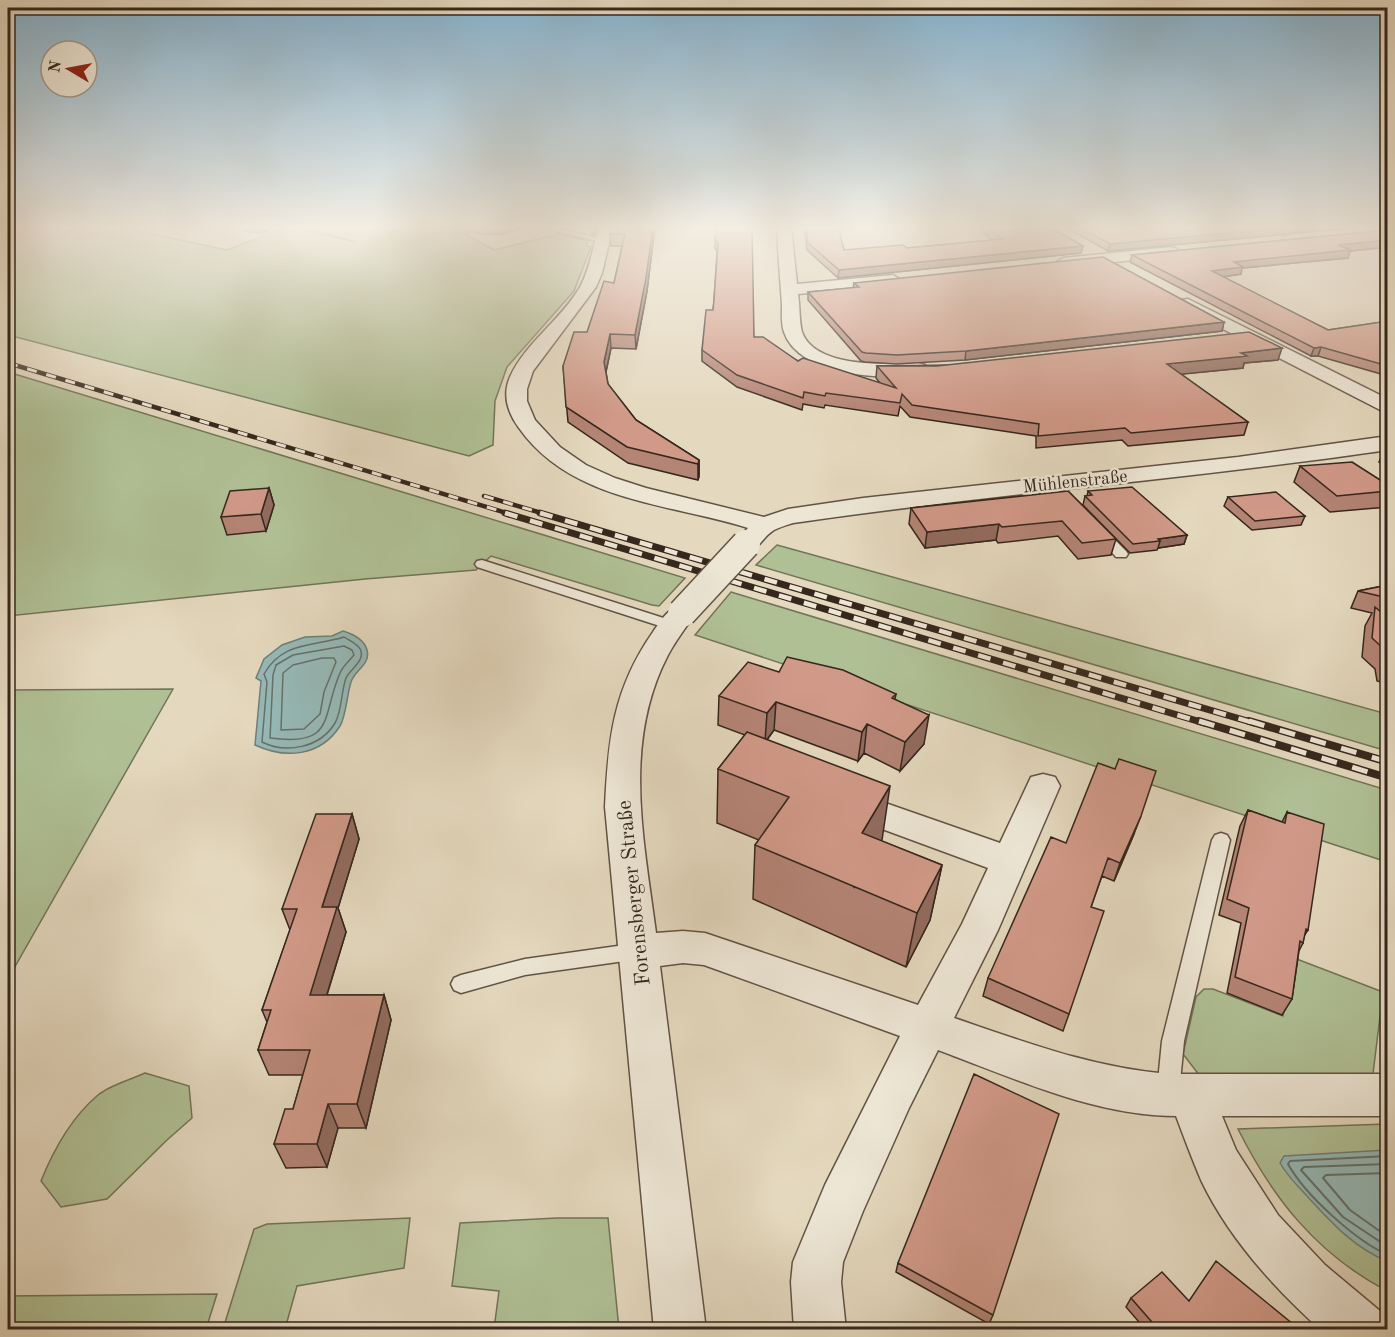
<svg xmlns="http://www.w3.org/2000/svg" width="1395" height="1337" font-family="'Old Standard TT',serif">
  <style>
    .green { fill: #b0c095; stroke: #727459; stroke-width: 1.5 }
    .water { fill: #96b9b7; stroke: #6f7f79; stroke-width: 1.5 }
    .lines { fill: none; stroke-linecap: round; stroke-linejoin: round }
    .shore-far1 { stroke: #66706a; stroke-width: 1.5 }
    .shore { stroke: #66706a; stroke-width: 2 }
    .lane-casing { stroke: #615345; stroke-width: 3 }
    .street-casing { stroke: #615345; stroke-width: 3 }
    .lane { fill: #ede6d5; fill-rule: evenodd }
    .street { fill: #ede6d5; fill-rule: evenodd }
    .rail-far2-casing { stroke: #35271d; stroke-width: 4.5 }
    .rail-far1-casing { stroke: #35271d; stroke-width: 7 }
    .rail-casing { stroke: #35271d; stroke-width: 8 }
    .rail-far2 { stroke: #ede6d5; stroke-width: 3; stroke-dasharray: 10; stroke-linecap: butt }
    .rail-far1 { stroke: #ede6d5; stroke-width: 4.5; stroke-dasharray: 13; stroke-linecap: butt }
    .rail { stroke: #ede6d5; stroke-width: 5; stroke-dasharray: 16; stroke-linecap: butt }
    .street-bridge-casing { stroke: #615345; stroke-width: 31; stroke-linecap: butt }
    .street-bridge { stroke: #ede6d5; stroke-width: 28 }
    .wall { fill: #b48475; stroke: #35271d; stroke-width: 1.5 }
    .shaded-wall { fill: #926b5f; stroke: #35271d; stroke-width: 1.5 }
    .building { fill: #d19988; stroke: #35271d; stroke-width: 1.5 }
    .labels { text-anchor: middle; stroke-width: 5; stroke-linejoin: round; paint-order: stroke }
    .far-street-label { font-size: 18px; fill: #35271d; stroke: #ede6d5 }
    .street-label { font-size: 21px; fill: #35271d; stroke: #ede6d5 }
  </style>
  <rect width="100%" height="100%" fill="#e4d8be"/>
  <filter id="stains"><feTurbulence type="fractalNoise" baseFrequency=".00333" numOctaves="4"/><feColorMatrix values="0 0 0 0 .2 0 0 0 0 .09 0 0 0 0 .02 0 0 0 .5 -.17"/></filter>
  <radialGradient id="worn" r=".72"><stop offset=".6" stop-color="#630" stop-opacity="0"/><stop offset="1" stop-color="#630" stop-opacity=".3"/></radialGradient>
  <path class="green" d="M8 226H114L227 250 290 226 355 242 304 227 307 226H391L398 228 390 232C417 223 443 225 470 232L465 234 494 250 559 234 588 241 586 246 591 247 574 291 507 367 495 401 493 445 469 456 8 335Z
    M8 372 685 578 659 606 652 605 491 556 476 570 365 579 8 616Z
    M777 545 1387 714V751L756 565Z
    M731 592 1387 790V862L695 635Z
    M173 689 13 970H8V690Z
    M1294 958 1383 992 1372 1082 1203 1080 1183 1054 1196 997 1204 989H1213L1283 1016Z
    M145 1073 189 1086 192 1118 167 1140 107 1199 61 1207 41 1181C53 1151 72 1117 98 1095 110 1085 130 1080 145 1073Z
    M1387 1124V1291C1317 1254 1273 1199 1238 1129Z
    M410 1218 404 1268 297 1286 285 1329H223L254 1229 267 1224Z
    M557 1218H608L619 1329H494L499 1291 452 1286 460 1223Z
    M217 1294 206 1329H8V1296Z"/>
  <path class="water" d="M343 631C353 634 364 639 367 650 371 664 355 670 351 682 347 694 346 717 340 726 320 757 285 759 255 745L261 681 256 678 264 659 282 645 305 637 332 636Z
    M1387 1150H1388L1387 1261C1354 1248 1331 1222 1307 1196 1297 1185 1288 1177 1280 1163L1284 1156Z"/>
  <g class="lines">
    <path class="shore-far1" d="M344 637C350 641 359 644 361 651 364 662 350 669 346 678 341 692 342 711 335 723 320 748 286 754 262 742L267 682 264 674C283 641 312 647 344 637Z
      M344 646 352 650 354 655C349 661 342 667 340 673 321 717 336 747 270 738L273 675 276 665 293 655Z
      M322 658H334L336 662 324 692 320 714 304 729 281 730 283 673 293 665Z"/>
    <path class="shore" d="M1388 1156 1290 1161 1288 1164C1305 1195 1356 1241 1388 1255
      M1388 1164 1304 1167 1301 1170 1343 1217 1388 1247
      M1388 1173 1326 1175 1323 1178 1350 1210 1388 1237"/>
    <defs>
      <path id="lane" d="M534 226H548L606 240 602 242Z
        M1100 528 1104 529 1126 551 1128 554 1126 557H1116L1096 535 1094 532Z
        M482 560 676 622 678 625 676 628H666L477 567 475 564 477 561Z
        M1221 833 1227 835 1230 840 1184 1041 1179 1092 1176 1099 1168 1102 1160 1099 1157 1092 1162 1041 1212 840 1215 835Z
        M639 943 646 945 649 951 646 957 639 959 525 975 461 993 454 990 451 984 454 978 461 975 525 959Z"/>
      <path id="street" d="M599 226H613L602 273 596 287 533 371 527 389V401L535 420 560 447 586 465 615 478 646 488 764 517 788 509 863 498 1238 457 1388 436V450C1190 479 991 494 793 523 787 525 780 527 774 530 758 540 760 555 737 549L733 544 748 528C669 503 571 502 519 428 508 413 502 395 510 377 525 343 561 320 580 287 590 269 593 246 599 226Z
        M777 226H791L797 284 893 275 901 280 893 285 798 294C800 306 799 321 802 332 815 369 888 364 918 363L925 365 928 369 925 373C888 382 798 376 784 332 781 324 782 313 782 304 780 278 778 252 777 226Z
        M1374 226H1388V234L1290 244 1282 239 1290 234Z
        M1171 247 1177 249 1179 252 1177 255 1063 268 1055 263 1063 258Z
        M1188 299 1388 399V414L1182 308 1179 304 1182 300Z
        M682 605 692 607 696 613C686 627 676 640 668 655 622 743 644 840 656 933L683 931 705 933 918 1005 962 924 988 868 836 812 831 803 836 794 848 790 1000 843 1031 777 1043 774 1055 777 1060 786 998 930 954 1018C1025 1042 1093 1068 1168 1074H1388V1116H1222L1236 1150 1278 1215 1325 1265 1380 1311 1387 1330H1321C1274 1288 1228 1237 1201 1180 1192 1159 1184 1137 1176 1116 1094 1116 1014 1078 938 1050L909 1108 863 1211 843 1262 841 1282 846 1330H794L791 1282 793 1262 825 1185 900 1036 704 965 683 963 660 966 706 1330H654L605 807C608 740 613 689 653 632 661 620 668 608 682 605Z"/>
    </defs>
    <use href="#lane" class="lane-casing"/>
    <use href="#street" class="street-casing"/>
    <use href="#lane" class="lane"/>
    <use href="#street" class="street"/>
    <defs>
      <path id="rail-far2" d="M8 363 510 514
        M484 496 545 514"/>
      <path id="rail-far1" d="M505 513 1204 723
        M540 513 1254 723"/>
      <path id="rail" d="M1199 721 1388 778
        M1249 721 1388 762"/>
    </defs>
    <use href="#rail-far2" class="rail-far2-casing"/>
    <use href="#rail-far1" class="rail-far1-casing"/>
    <use href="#rail" class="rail-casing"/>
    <use href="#rail-far2" class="rail-far2"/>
    <use href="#rail-far1" class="rail-far1"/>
    <use href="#rail" class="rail"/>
    <defs>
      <path id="street-bridge" d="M682 613 746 544"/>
    </defs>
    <use href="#street-bridge" class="street-bridge-casing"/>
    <use href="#street-bridge" class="street-bridge"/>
  </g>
  <path class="wall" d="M223 226H279L261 233 250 232Z
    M453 226H528L503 234H482Z
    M591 226H597L594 235 591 234Z
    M612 226H655L647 291 636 349 611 348 606 372 608 384 636 420 699 460V476L698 480 628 463 568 422 563 366 587 332 614 283 622 246H611L610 234Z
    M716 226 754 337 798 361 880 383 876 378 877 366 1278 360 1244 363 1243 368 1181 374 1248 422 1244 435 1128 446 1122 440 1036 448V436L910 417 900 406 898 416 825 405 824 408 803 404 802 410 737 387 702 361V350L713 310 714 300 717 252 715 248Z
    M804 226H838L844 250 907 248 993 240 983 233 984 227 982 226H1048L1083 246 1081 253 838 278 807 250Z
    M1063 226H1372L1108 251Z
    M1388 230V247L1350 251 1348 258 1242 268 1241 274 1222 277 1328 330 1388 321V376L1318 356H1311L1130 262 1132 255Z
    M854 283 1224 322 1222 331 965 360 896 364 865 362 861 361 808 300V292L853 288Z
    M1386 446H1388V465L1379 462Z
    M1300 466 1388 485V507L1330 512 1294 482Z
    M269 488 274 505 266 531 227 535 221 517Z
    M1068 491 1116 539 1111 555 1078 559 1058 536 998 543 996 540 925 548 909 524 911 508Z
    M1088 491 1187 535 1184 544 1158 548 1157 550 1130 553 1083 505 1085 496H1087Z
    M1228 497 1305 516 1301 525 1252 530 1224 506Z
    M1388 585V617L1385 616 1388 618V684L1377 681 1375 669 1362 657 1365 626 1372 613 1351 608 1358 591Z
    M779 672 896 694 895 699 924 744 900 771 864 753 858 761 774 730 767 740 881 841 942 865 930 920 906 967 753 899 755 845 759 840 717 823 718 769 745 735 718 725 719 696Z
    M1248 810 1282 822 1287 812 1308 930 1304 936 1303 943 1299 951 1292 999 1282 1015 1227 993 1241 923 1219 915 1240 826Z
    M352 814 359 839 338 908 346 932 327 995H384L391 1020 366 1128H338L327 1167 286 1168 274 1144 293 1109 303 1075H269L258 1050 267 1022 262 1010 290 930 282 909Z
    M1134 834 1114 881 1102 876 1091 907 1069 1014 1063 1031 983 996 988 978 1066 843Z
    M898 1263 993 1315 989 1324 896 1272Z
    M1131 1298 1189 1301 1299 1329H1145L1126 1307Z"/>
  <path class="shaded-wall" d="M259 226H279L261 233Z
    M502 226H528L503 234Z
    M594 226H597L594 235Z
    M653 226H655L647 291 636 349 635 335Z
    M1300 226H1372L1108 251 1110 244Z
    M1388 240V247L1350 251 1348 258 1242 268 1241 274 1209 279 1212 271 1234 262 1338 245Z
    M1083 246 1081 253 838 278 839 270Z
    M1224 322 1222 331 965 360 966 351Z
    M610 334 611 348 605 376 604 362Z
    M1321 347 1318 356H1311L1314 348Z
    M1282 348 1278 360 1244 363 1243 368 1164 376 1167 364 1241 353Z
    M699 460V476L698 480V464Z
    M269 488 274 505 266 531 261 514Z
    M999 524 996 540 925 548 927 532Z
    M1187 535 1184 544 1158 548 1160 541 1158 539Z
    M776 702 774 730 765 742 767 713Z
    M929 715 924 744 900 771 905 742Z
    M867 724 864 753 858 761 862 732Z
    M890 786 882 840 854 888 862 833Z
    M352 814 359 839 338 908 346 932 319 1020 310 995 322 907Z
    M1141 816 1134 834 1114 881 1120 863Z
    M942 865 930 920 906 967 917 913Z
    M384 995 391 1020 366 1128 357 1104Z
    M328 1104 338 1128 327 1167 317 1144Z"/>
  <path class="building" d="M612 226H653L646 278 635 335 610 334 604 362 608 384 636 420 699 460 698 464 627 447 566 407 563 366 574 332H587L604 281 614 283 625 234H610Z
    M716 226H752L754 337H763L798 361 803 358 896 388 877 366H937L1249 332 1282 348 1241 353 1247 356 1167 364 1248 422 1131 433 1125 428 1038 436 1039 424 912 405 902 394 900 403 826 393 825 396 804 392 803 398 737 375 702 350 706 310H713L714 300 718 243 715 239Z
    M806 226H838L844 250 903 245 907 248 1003 239 984 226H1048L1083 246 839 270 808 243Z
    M1077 226H1300L1110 244Z
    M1388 230V240L1338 245 1350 250 1234 262 1243 267 1212 271 1328 330 1388 321V366L1321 347 1314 348 1132 255Z
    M1103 257 1224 322 966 351 897 355 866 353 862 352 808 292 859 287 854 283Z
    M1352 462 1388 485V491L1337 496 1300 466Z
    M1132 487 1187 535 1158 539 1160 541 1133 544 1085 496 1092 495 1088 491Z
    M269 488 261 514 221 517 230 491Z
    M1068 491 1116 539 1082 543 1062 521 1002 527 999 524 927 532 911 508Z
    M1276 492 1305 516 1255 521 1228 497Z
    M1388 585V598L1358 591Z
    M1375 607 1388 618V663L1386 662 1385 650 1372 638Z
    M787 657 843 670 896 694 892 698 929 715 905 742 867 724 862 732 776 702 767 713 719 696 748 662 779 672Z
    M747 732 890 786 862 833 942 865 917 913 755 845 789 797 718 769Z
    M1119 759 1156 771 1141 816 1120 863 1108 858 1091 907 1104 911 1069 1014 988 978 1051 837 1066 843 1098 763 1115 769Z
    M1248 810 1285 823 1287 812 1324 824 1308 930 1306 929 1303 943 1300 941 1292 999 1235 977 1249 908 1227 899Z
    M316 814H352L322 907H337L310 995H384L357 1104H328L317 1144H274L285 1109H293L310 1050H258L271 1010H262L297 909H282Z
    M974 1074 1059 1114 993 1315 898 1263Z
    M1216 1261 1299 1329H1158L1131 1298 1162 1272 1189 1301Z"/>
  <linearGradient id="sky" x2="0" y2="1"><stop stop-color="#87b6d4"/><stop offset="0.55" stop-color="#f3ede2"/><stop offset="1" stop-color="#f3ede2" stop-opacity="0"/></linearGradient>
  <rect width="1395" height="413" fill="url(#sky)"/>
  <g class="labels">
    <g class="far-street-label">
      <text transform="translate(1075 481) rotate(-6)" y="6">Mühlenstraße</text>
    </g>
    <g class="street-label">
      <text transform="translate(633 893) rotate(-96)" y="7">Forensberger Straße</text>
    </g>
  </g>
  <rect width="1395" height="1337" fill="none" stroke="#e4d8be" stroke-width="30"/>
  <rect x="9" y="9" width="1377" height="1319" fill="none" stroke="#35271d" stroke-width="3"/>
  <rect x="15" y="15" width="1365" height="1307" fill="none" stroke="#35271d" stroke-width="1.5"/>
  <g transform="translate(69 69) rotate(280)"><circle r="28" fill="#ede6d5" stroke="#a39a8b" stroke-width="1.5"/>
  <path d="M0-4.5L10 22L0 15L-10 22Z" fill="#8f2418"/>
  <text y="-9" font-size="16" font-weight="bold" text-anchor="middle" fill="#35271d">N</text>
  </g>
  <rect width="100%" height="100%" filter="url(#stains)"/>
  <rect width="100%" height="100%" fill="url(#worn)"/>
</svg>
